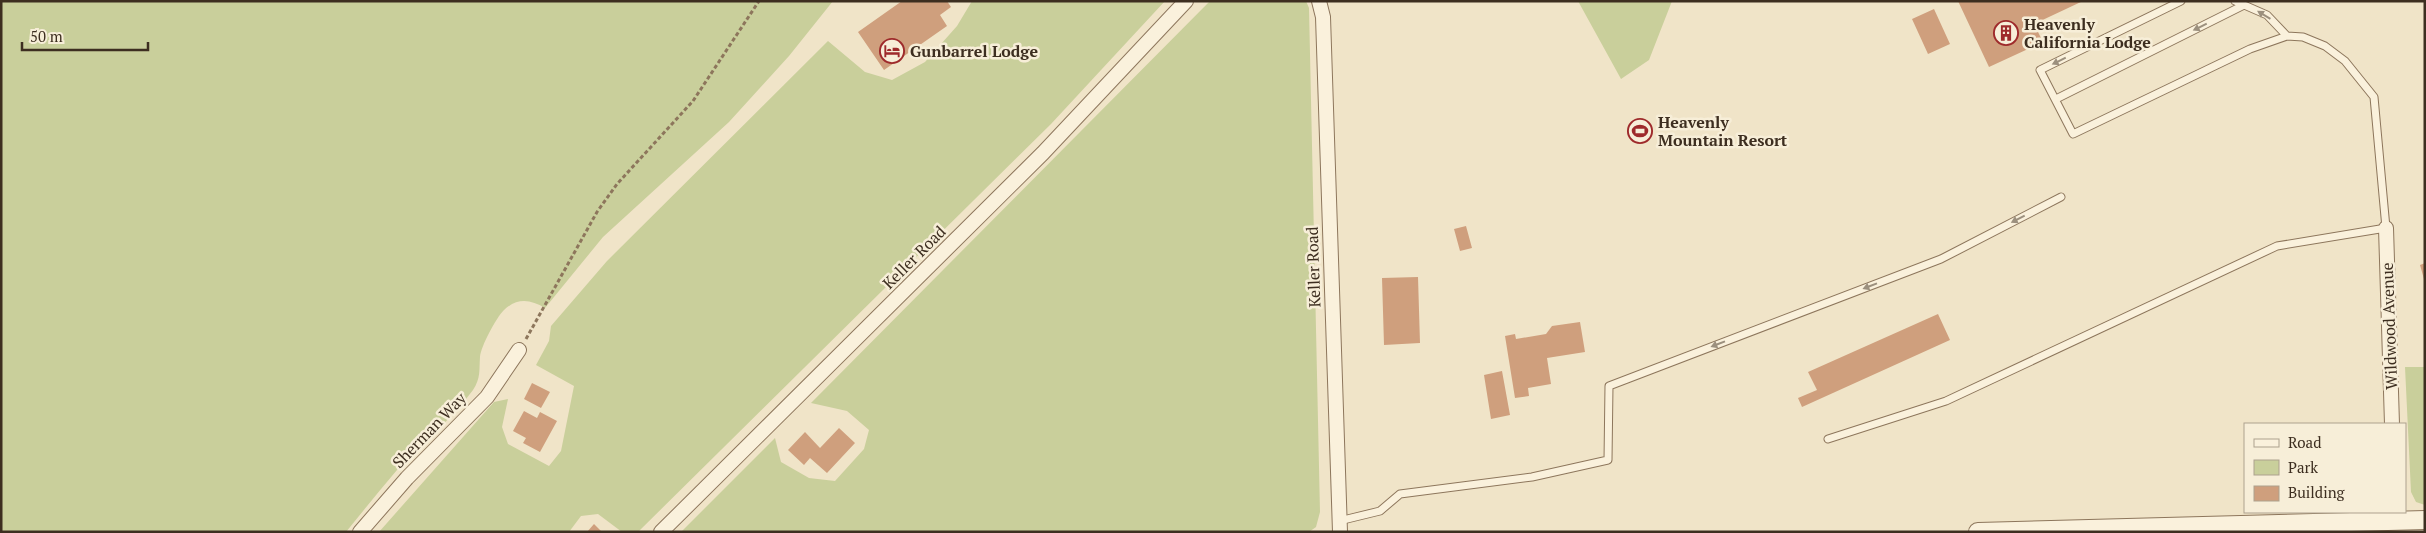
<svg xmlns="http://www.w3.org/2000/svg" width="2426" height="533" font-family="'PT Serif',serif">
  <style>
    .green { fill: #c9cf9b }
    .building { fill: #cf9f7d }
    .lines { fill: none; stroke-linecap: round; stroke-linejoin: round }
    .service-casing { stroke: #8d765c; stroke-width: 9 }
    .minor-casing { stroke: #8d765c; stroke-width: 16 }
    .tertiary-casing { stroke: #8d765c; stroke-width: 20 }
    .path { stroke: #8d765c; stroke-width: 3; stroke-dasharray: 4 2.5; stroke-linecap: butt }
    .service { stroke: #faf1dc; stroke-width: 7 }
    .minor { stroke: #faf1dc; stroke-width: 14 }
    .tertiary { stroke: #faf1dc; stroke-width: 18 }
    .oneway { fill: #9c907e }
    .labels { text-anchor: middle; stroke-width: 5; stroke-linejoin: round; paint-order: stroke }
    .poi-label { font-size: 16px; font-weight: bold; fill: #3d2e20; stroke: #f7eed8; text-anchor: start }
    .street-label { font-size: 16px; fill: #3d2e20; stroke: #f7eed8 }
  </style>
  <rect width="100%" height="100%" fill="#f0e4c8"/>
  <path class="green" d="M1 1H833L789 56 729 122 603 237 545 308C531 300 518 297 504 310 496 318 481 346 480 357 479 370 481 378 473 390 451 420 422 443 397 470 380 490 363 511 346 532H1Z
    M972 1H1165L1051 124 638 532H622L598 514 581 516 569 532H379L494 402 508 399 502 427 508 444 549 466 561 451 574 386 536 365 549 341 551 326 607 261 828 41 865 72 892 80 925 62 957 26Z
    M1210 1H1306L1309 8 1320 512 1316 527 1309 532H681L775 438 781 462 809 478 835 481 864 449 869 430 847 411 811 403Z
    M1578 1H1672L1649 60 1621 79Z
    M2405 367H2425V505L2416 502 2411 492Z"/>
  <path class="building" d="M902 1H947L951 7 940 15 947 26 884 70 858 32Z
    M1958 1H2083L2034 24 2043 42 1989 67Z
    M1934 9 1950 44 1928 54 1912 19Z
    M1466 226 1472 248 1460 251 1454 229Z
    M2425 263V278L2424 279 2420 265Z
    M1418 277 1420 343 1384 345 1382 278Z
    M1938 314 1950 340 1802 407 1798 398 1817 390 1808 372Z
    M1580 322 1585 352 1547 358 1551 384 1528 388 1529 396 1515 398 1505 336 1515 334 1516 339 1546 334 1552 326Z
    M1502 371 1510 415 1491 419 1484 375Z
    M532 383 550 392 541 408 524 399Z
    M524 411 537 418 540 412 557 421 540 452 523 443 526 438 513 431Z
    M839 428 855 443 827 473 810 458 804 465 788 450 805 432 820 448Z
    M594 524 602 532H587Z"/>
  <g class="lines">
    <defs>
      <path id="service" d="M2235 1 2267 15 2287 36
        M2056 99 2244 5
        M1828 439 1946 401 2277 246 2386 228 2374 97 2345 61 2325 46 2303 37 2287 36 2250 49 2073 134 2040 70 2181 1
        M1339 521 1380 511 1400 494 1532 477 1608 460 1609 386 1941 259 2061 197"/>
      <path id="minor" d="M1319 1 1323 17 1340 532
        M2386 228 2392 424
        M360 532 407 478 487 397 519 350
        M661 532 1043 153 1186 1"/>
      <path id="tertiary" d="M1978 532 2425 520"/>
    </defs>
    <use href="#service" class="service-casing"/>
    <use href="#minor" class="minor-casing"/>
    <use href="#tertiary" class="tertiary-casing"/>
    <path class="path" d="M526 339 597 212 617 184 693 101 759 1"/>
    <use href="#service" class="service"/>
    <use href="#minor" class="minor"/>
    <use href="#tertiary" class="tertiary"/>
  </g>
  <defs><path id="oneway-solid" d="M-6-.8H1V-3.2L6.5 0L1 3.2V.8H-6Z" transform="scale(1.25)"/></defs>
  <g class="oneway">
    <use href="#oneway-solid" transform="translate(2264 15) rotate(-149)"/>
    <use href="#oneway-solid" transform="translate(2200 27) rotate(154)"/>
    <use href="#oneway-solid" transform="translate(2059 61) rotate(154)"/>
    <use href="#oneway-solid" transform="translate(2018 219) rotate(153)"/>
    <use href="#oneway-solid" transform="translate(1870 286) rotate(159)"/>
    <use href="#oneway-solid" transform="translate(1718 344) rotate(159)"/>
  </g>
  <defs>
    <symbol id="building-ring" viewBox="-11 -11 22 22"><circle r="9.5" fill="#f7eed8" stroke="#9e2a2b" stroke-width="1.5"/><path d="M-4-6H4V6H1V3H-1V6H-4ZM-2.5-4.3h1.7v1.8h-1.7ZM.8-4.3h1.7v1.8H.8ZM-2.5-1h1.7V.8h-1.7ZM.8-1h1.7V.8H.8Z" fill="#9e2a2b"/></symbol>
    <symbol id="hotel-ring" viewBox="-11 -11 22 22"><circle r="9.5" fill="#f7eed8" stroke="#9e2a2b" stroke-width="1.5"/><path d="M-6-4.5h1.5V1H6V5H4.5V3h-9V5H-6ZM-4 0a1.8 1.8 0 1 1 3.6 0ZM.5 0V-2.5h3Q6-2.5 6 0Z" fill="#9e2a2b"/></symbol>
    <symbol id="stadium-ring" viewBox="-11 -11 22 22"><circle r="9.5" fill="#f7eed8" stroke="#9e2a2b" stroke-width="1.5"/><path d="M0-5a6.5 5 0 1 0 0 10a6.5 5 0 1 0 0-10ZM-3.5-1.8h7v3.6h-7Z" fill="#9e2a2b"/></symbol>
  </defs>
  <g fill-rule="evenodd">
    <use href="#building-ring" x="1992" y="19" width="28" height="28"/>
    <use href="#hotel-ring" x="878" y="37" width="28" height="28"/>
    <use href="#stadium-ring" x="1626" y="117" width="28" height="28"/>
  </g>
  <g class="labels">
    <g class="poi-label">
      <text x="2024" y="30">Heavenly<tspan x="2024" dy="18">California Lodge</tspan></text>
      <text x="910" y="57">Gunbarrel Lodge</text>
      <text x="1658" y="128">Heavenly<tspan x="1658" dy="18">Mountain Resort</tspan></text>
    </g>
    <g class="street-label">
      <text transform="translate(914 257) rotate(-45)" y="6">Keller Road</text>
      <text transform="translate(1313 267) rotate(-92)" y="6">Keller Road</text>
      <text transform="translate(2389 326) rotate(-92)" y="6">Wildwood Avenue</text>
      <text transform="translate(429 430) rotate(-46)" y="6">Sherman Way</text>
    </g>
  </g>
  <rect width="2426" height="533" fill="none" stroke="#3d2e20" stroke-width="5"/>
  <rect x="2244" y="423" width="162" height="90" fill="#f7eed8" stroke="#ada18e"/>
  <rect x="2254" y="439" width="25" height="8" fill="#faf1dc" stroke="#ada18e"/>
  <text x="2288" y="448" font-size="15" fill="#3d2e20">Road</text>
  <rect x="2254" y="460" width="25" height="15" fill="#c9cf9b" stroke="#ada18e"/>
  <text x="2288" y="473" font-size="15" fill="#3d2e20">Park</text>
  <rect x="2254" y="486" width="25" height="15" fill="#cf9f7d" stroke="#ada18e"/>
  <text x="2288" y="498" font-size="15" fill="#3d2e20">Building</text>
  <path d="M22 42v8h126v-8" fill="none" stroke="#3d2e20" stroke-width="2.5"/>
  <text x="30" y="42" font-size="15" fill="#3d2e20" stroke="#f7eed8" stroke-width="4" paint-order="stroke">50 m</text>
</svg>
